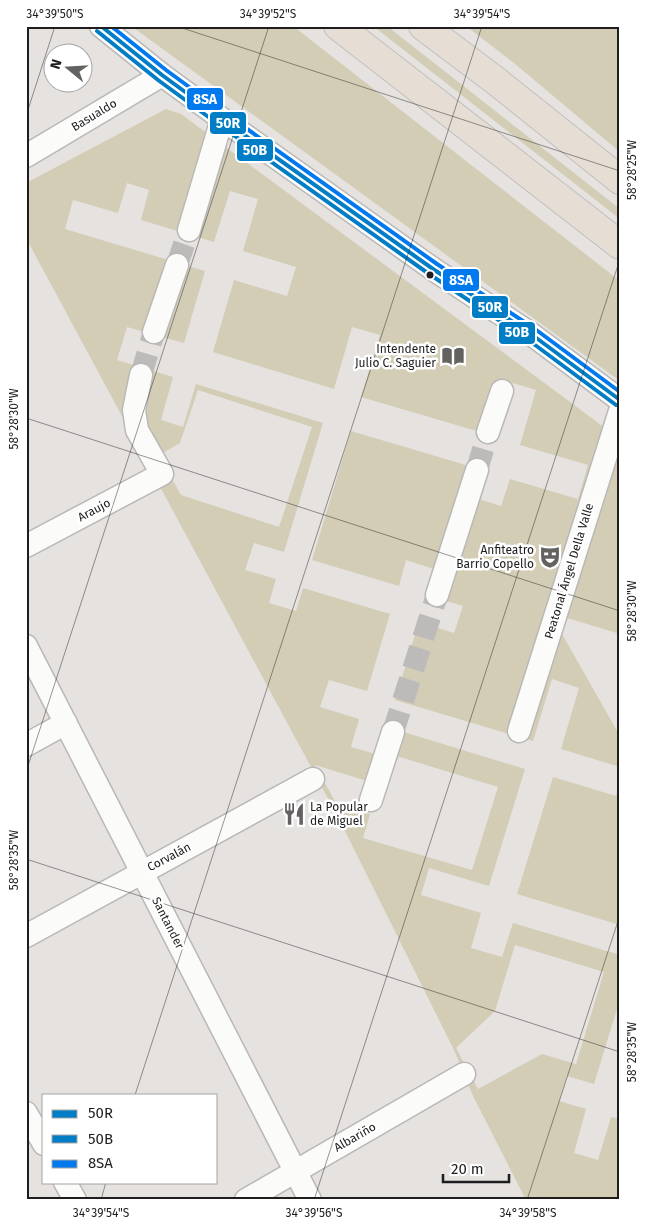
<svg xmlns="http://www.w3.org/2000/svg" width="646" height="1226" font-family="'Fira Sans',sans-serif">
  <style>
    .green { fill: #d3cdb6; fill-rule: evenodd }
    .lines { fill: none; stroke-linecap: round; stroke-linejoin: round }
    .minor-tunnel { stroke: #bdbbb9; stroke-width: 22; stroke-dasharray: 22 11; stroke-linecap: butt }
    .minor-casing { stroke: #bab8b7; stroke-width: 25 }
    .highway-casing { stroke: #c0bfbe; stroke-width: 30 }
    .minor { stroke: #fbfbfa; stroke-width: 22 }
    .highway { stroke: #e6ded4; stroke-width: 28 }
    .bus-1-casing { stroke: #fff; stroke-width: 8 }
    .bus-2-casing { stroke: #fff; stroke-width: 8 }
    .bus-3-casing { stroke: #fff; stroke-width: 8 }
    .bus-1 { stroke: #007dc5; stroke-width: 4 }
    .bus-2 { stroke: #007dc5; stroke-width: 4 }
    .bus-3 { stroke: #0079ef; stroke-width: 4 }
    .ticks { fill: none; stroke: #1f1d1d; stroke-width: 1; stroke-opacity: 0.45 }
    .bus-dot { fill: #1f1d1d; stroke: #fff; stroke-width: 2 }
    .labels { text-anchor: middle; stroke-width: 5; stroke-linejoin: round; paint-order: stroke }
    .street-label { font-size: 12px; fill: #1f1d1d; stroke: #fff }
    .poi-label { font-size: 12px; fill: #1f1d1d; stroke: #fff; text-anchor: end }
    .line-badge { stroke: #fff; stroke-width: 2 }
    .badge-label { font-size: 14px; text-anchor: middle; font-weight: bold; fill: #fff }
    .neatline { fill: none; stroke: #1f1d1d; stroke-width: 2 }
    .ticks-label { font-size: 12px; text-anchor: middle; fill: #1f1d1d }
  </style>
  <rect width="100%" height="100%" fill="#e5e2e0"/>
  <path class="green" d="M131 26H293L620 281V381Z
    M373 26H387L620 209V219Z
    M466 26H620V152L514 63Z
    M166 109 181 114 620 439V634L567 618 562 634 620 736V767L561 749 579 688 552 679 533 741 395 700 419 622 454 633 463 606 427 595 434 569 406 560 399 586 312 560 351 431 486 471 478 499 501 506 510 479 578 499 588 465 520 445 536 390 513 383 497 437 361 397 380 335 352 327 334 389 213 352 234 280 287 296 296 267 243 251 258 199 230 191 214 242 141 220 149 190 127 183 118 213 73 200 65 229 205 271 184 343 127 327 117 360 173 377 161 420 183 427 196 384 323 423 284 552 254 543 245 570 276 579 269 603 296 611 303 588 390 614 367 691 329 680 320 707 359 719 351 747 379 755 387 727 525 769 489 886 429 868 421 895 481 913 471 948 502 957 513 923 620 955V999L594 1084 567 1076 559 1101 586 1109 574 1153 598 1160 611 1117 620 1119V1200H526L473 1096 454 1050 339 819 26 238V183ZM198 390 312 427 279 527 181 495 159 455 180 443ZM390 754 498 787 472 870 363 838 370 814 336 803 315 765 380 785ZM515 945 604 972 576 1064 542 1054 478 1089 456 1048 495 1011Z
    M553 777 616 796 620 783V925L517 894Z"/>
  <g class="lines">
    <path class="minor-tunnel" d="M177 265 189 230
      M141 375 154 332
      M477 470 488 432
      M393 732 437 595"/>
    <defs>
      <path id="minor" d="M101 26 162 75 222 119 433 269 531 334 620 400
        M26 156 162 75
        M189 230 222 119
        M154 332 177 265
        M488 432 502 391
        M26 546 162 474 137 430 134 410 141 375
        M437 595 477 470
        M26 646 310 1200
        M519 731 620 411
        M26 745 66 723
        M371 800 393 732
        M26 936 313 779
        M26 1113 44 1144
        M65 1182 75 1200
        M246 1200 464 1074"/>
      <path id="highway" d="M338 26 620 245
        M423 26 496 81 620 180"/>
    </defs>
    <use href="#minor" class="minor-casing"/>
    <use href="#highway" class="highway-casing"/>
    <use href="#minor" class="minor"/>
    <use href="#highway" class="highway"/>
    <defs>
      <path id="bus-1" d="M101 26 162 75 222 119 433 269 531 334 620 400"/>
      <path id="bus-2" d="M97 31 158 80 218 124 429 274 527 339 616 405"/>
      <path id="bus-3" d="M111 26 166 70 226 114 437 264 535 329 620 392"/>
    </defs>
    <use href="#bus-1" class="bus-1-casing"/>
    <use href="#bus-2" class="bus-2-casing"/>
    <use href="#bus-3" class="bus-3-casing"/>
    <use href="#bus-1" class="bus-1"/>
    <use href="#bus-2" class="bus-2"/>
    <use href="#bus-3" class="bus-3"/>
  </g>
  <path class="ticks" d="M176 26 620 171M26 116 55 26M26 418 620 611M26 772 269 26M26 859 620 1052M135 1095 482 26M101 1200 106 1182M314 1200 620 259M527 1200 620 915"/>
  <defs>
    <symbol id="library-bare" viewBox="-9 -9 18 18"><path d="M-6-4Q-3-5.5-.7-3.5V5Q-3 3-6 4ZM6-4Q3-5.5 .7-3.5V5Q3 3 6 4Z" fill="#646261" stroke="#fff" stroke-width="2.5" paint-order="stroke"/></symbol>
    <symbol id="theatre-bare" viewBox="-9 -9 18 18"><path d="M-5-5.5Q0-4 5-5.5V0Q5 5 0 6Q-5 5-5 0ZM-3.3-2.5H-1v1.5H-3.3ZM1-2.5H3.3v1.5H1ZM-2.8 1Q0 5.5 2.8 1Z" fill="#646261" stroke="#fff" stroke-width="2.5" paint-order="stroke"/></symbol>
    <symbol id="restaurant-bare" viewBox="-9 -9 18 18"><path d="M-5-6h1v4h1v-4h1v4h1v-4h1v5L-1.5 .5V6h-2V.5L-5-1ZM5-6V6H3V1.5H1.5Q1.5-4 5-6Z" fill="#646261" stroke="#fff" stroke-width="2.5" paint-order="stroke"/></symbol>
  </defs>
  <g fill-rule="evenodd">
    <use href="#library-bare" x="437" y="340" width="32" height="32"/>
    <use href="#theatre-bare" x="534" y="541" width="32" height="32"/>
    <use href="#restaurant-bare" x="278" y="798" width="32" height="32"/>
  </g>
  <circle class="bus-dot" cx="430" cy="275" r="4.5"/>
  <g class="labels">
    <g class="street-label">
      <text transform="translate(94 115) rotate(-31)" y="4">Basualdo</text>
      <text transform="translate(94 510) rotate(-28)" y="4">Araujo</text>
      <text transform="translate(569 571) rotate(-73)" y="4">Peatonal Ángel Della Valle</text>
      <text transform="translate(169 857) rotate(-28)" y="4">Corvalán</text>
      <text transform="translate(168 923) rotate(63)" y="4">Santander</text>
      <text transform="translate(355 1137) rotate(-30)" y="4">Albariño</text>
    </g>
    <g class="poi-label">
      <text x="436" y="353">Intendente<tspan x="436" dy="14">Julio C. Saguier</tspan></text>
      <text x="534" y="554">Anfiteatro<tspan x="534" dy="14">Barrio Copello</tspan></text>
      <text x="310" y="811" text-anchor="start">La Popular<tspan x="310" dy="14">de Miguel</tspan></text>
    </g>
  </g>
  <g class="line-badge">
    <rect x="186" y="87" width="38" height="24" rx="5" fill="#0079ef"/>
    <rect x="209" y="111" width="38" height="24" rx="5" fill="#007dc5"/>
    <rect x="236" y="138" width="38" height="24" rx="5" fill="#007dc5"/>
    <rect x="442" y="268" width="38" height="24" rx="5" fill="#0079ef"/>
    <rect x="471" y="295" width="38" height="24" rx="5" fill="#007dc5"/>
    <rect x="498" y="321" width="38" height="24" rx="5" fill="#007dc5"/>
  </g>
  <g class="badge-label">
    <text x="205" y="104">8SA</text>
    <text x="228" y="128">50R</text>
    <text x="255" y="155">50B</text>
    <text x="461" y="285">8SA</text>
    <text x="490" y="312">50R</text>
    <text x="517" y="337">50B</text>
  </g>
  <rect width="646" height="1226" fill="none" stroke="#ffffff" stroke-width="55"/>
  <rect x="42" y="1094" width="175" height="90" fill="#ffffff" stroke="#a5a5a5"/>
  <rect x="52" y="1110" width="25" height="8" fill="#007dc5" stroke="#a5a5a5"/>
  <text x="88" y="1118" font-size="15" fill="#1f1d1d">50R</text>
  <rect x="52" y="1135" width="25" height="8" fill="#007dc5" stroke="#a5a5a5"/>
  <text x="88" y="1144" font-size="15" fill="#1f1d1d">50B</text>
  <rect x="52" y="1160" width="25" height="8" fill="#0079ef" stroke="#a5a5a5"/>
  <text x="88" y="1168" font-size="15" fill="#1f1d1d">8SA</text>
  <g transform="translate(68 68) rotate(288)"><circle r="24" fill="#ffffff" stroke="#a5a5a5"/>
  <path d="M0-4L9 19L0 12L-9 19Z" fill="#646261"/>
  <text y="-8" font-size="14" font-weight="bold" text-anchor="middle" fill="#1f1d1d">N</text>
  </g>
  <path d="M443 1174v8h66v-8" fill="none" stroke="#1f1d1d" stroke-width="2.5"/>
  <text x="451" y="1174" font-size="15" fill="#1f1d1d" stroke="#ffffff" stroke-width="4" paint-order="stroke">20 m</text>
  <rect x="28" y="28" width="590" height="1170" class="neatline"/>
  <g class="ticks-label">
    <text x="55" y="18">34°39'50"S</text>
    <text x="268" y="18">34°39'52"S</text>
    <text x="482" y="18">34°39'54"S</text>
    <text transform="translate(632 170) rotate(-90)" y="4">58°28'25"W</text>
    <text transform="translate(14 419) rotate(-90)" y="4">58°28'30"W</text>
    <text transform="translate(632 611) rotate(-90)" y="4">58°28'30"W</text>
    <text transform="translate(14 860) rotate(-90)" y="4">58°28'35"W</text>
    <text transform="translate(632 1052) rotate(-90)" y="4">58°28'35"W</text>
    <text x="101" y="1217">34°39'54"S</text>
    <text x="314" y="1217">34°39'56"S</text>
    <text x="528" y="1217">34°39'58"S</text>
  </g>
</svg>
